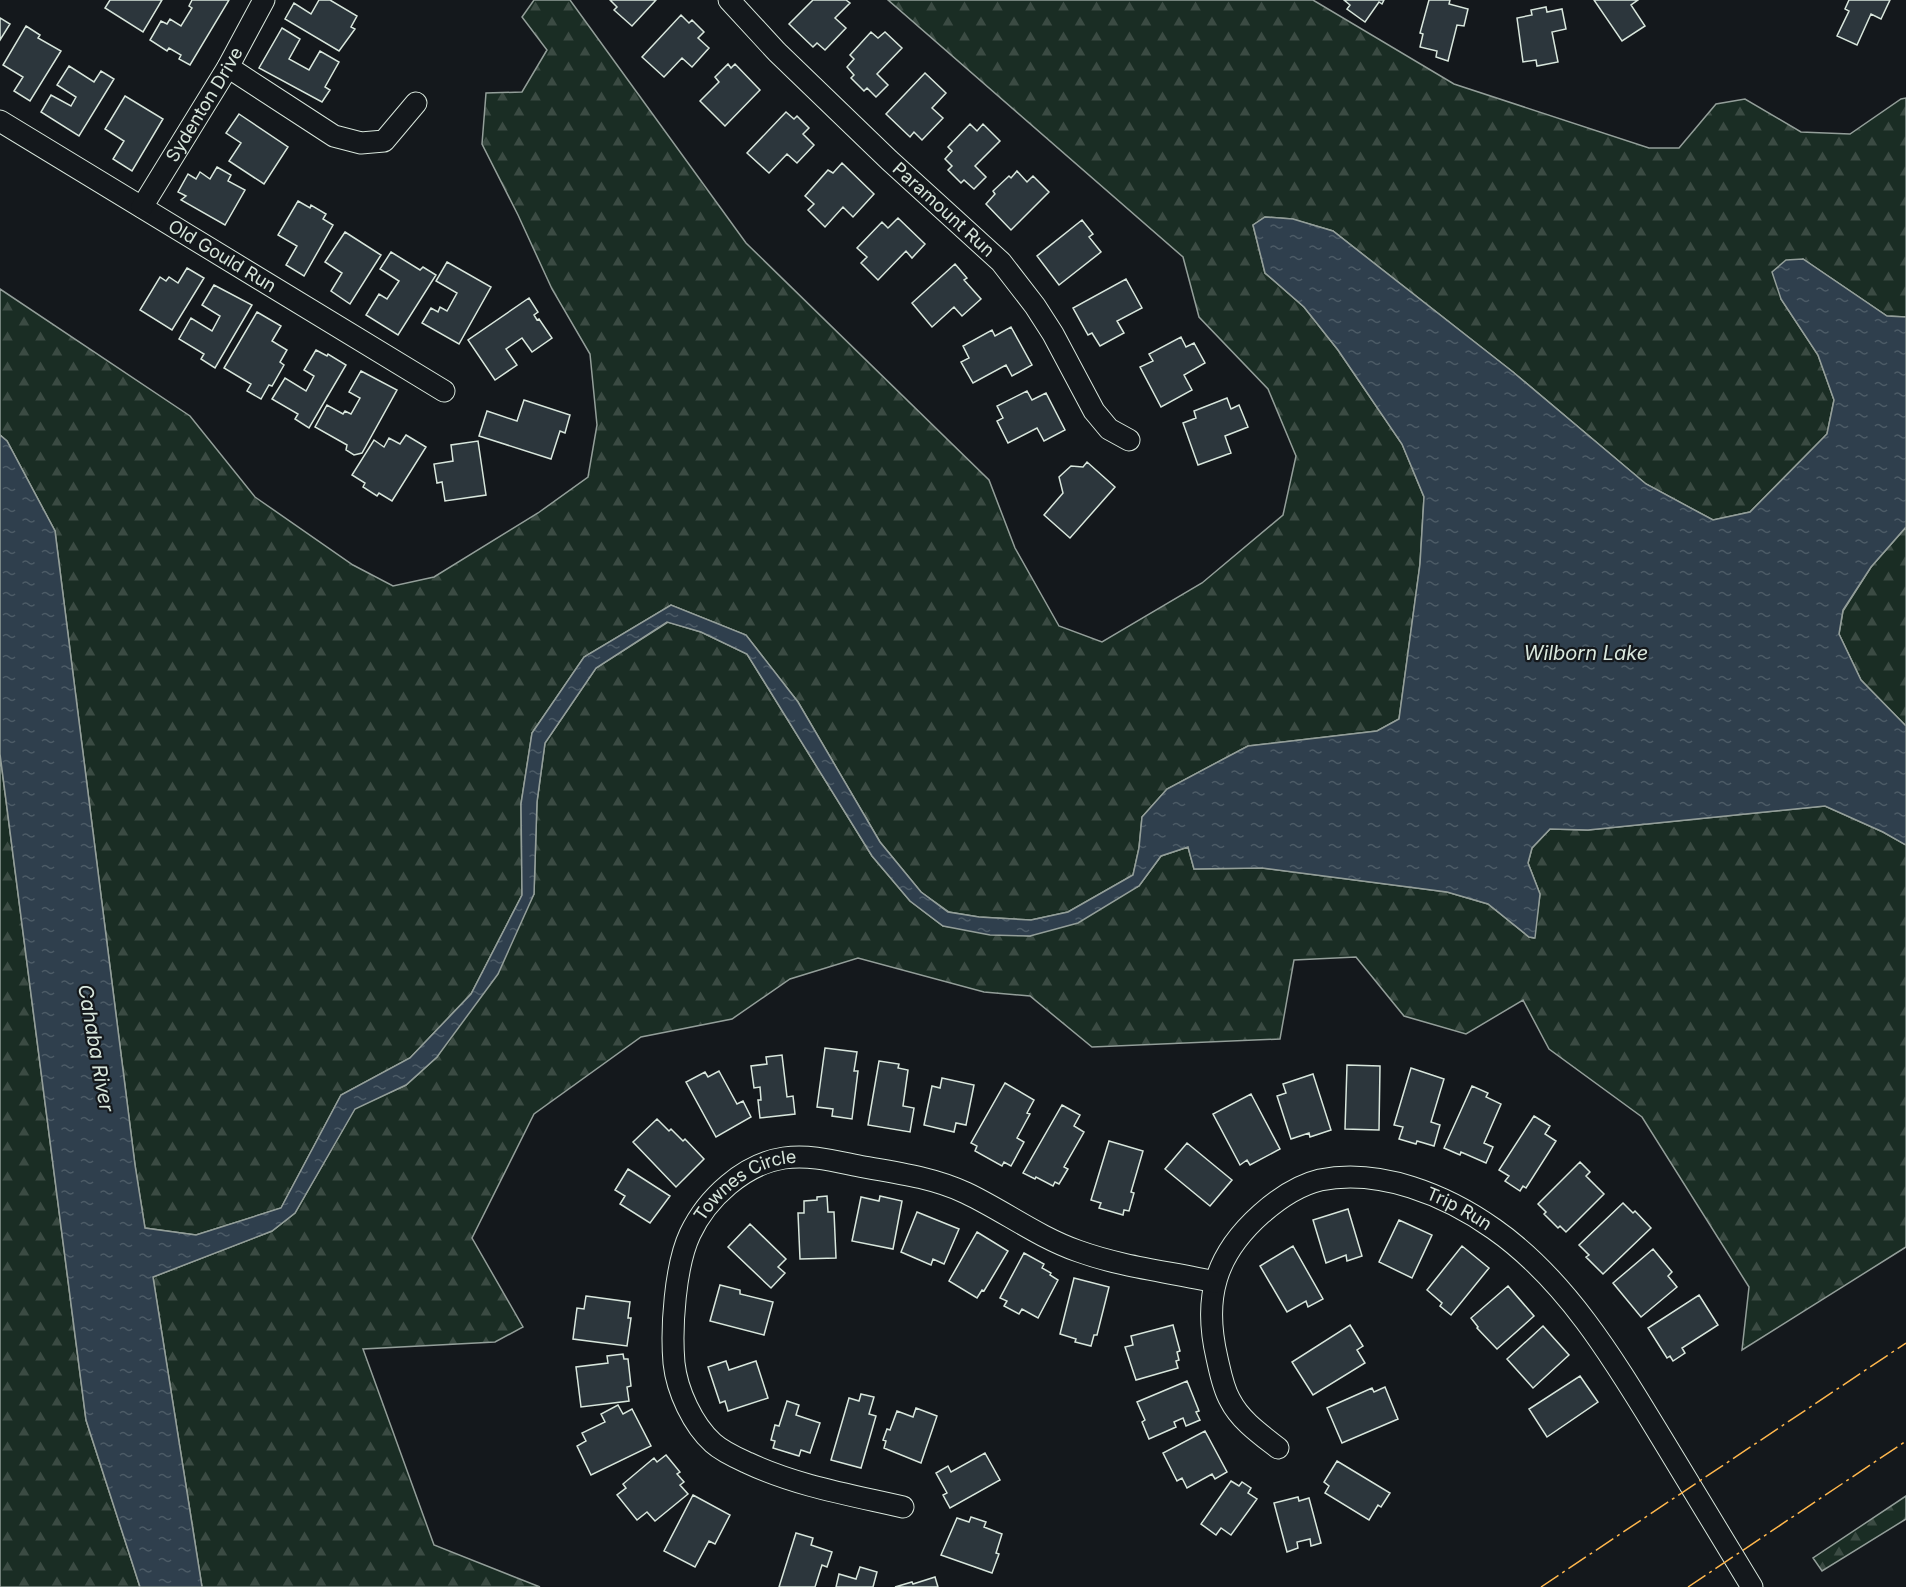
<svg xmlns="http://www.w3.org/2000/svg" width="1906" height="1587" font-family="Inter,sans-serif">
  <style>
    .forest { fill: url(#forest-firs); stroke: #939e99; stroke-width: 1.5 }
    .water { fill: url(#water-ripples); stroke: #939e99; stroke-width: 1.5 }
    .building { fill: #2c363c; stroke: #d8e6dc; stroke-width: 1.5 }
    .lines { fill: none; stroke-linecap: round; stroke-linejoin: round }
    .minor-casing { stroke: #d8e6dc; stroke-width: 23 }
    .minor { stroke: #14181c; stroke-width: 21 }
    .power { stroke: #ffb74d; stroke-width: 1.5; stroke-dasharray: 21 4.5 3 4.5; stroke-linecap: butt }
    .labels { text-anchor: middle; stroke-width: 4.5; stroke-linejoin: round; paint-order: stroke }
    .street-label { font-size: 18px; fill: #d8e6dc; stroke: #14181c }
    .water-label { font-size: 20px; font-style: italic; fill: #d8e6dc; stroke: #14181c }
  </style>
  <defs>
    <pattern id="forest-firs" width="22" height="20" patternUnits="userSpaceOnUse" patternTransform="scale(1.5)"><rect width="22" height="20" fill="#1a2d24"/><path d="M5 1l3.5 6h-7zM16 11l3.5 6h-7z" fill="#3b4b43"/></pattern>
    <pattern id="water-ripples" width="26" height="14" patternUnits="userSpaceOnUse" patternTransform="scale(1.5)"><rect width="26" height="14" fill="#2f3f4d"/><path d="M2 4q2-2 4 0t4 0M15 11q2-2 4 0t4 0" fill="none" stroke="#4c5b66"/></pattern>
  </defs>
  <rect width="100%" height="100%" fill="#14181c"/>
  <path class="forest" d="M534 0H570L746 243 989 480 1015 548 1059 626 1102 642 1202 583 1283 515 1296 456 1268 389 1199 317 1183 257 888 0H1313L1454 84 1649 148H1679L1716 104 1745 99 1801 132 1850 134 1901 99 1906 98V317L1887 316 1803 259 1781 299 1818 355 1834 400 1827 434 1750 512 1713 520 1646 484 1513 372 1333 231 1292 219 1265 217 1253 225 1265 273 1304 307 1338 350 1402 444 1424 497 1420 564 1399 719 1377 731 1248 746 1167 789 1142 817 1139 848 1133 875 1068 912 1031 920 979 917 949 912 921 892 880 842 798 702 746 635 671 605 584 657 532 733 521 804 522 895 471 994 410 1058 341 1095 281 1208 196 1235 145 1228 135 1165 55 531 7 441 0 435V289L190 416 255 497 353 565 393 586 434 577 538 513 588 477 597 425 590 354 552 289 518 215 482 144 486 93 522 92 547 50 522 17Z
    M1906 527V726L1861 680 1839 634 1843 611 1871 567Z
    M668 622 701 632 747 654 872 856 910 901 943 926 1030 936 1139 886 1161 856 1188 847 1194 869 1262 868 1447 892 1488 904 1529 937 1534 938 1540 894 1528 863 1532 848 1550 829 1588 830 1825 806 1883 832 1906 845V1247L1742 1350 1749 1287 1642 1117 1549 1049 1523 1000 1466 1034 1404 1016 1356 957 1294 960 1280 1039 1092 1047 1030 996 984 992 858 958 790 979 732 1019 641 1037 534 1114 472 1238 523 1327 495 1342 363 1349 434 1545 540 1587H202L153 1277 272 1231 295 1213 355 1108 406 1085 437 1057 534 894 537 802 545 743 596 668Z
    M0 754 86 1420 140 1587H0Z
    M1906 1496V1519L1822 1571 1813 1558Z"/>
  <path class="water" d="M1265 217 1293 219 1333 231 1513 372 1646 484 1713 520 1750 512 1827 434 1834 400 1818 355 1781 299 1772 272 1786 260 1803 259 1887 316 1906 317V527L1871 567 1843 610 1839 634 1861 680 1906 726V845L1883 832 1825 806 1588 830 1550 829 1532 848 1528 863 1540 894 1535 938 1529 937 1488 904 1447 892 1262 868 1194 869 1188 847 1161 856 1139 886 1078 923 1030 936 990 935 943 926 910 901 872 856 747 654 701 632 667 622 596 668 545 743 537 802 534 894 498 974 437 1057 406 1085 355 1109 295 1213 272 1231 153 1277 202 1587H140L86 1420 0 754V435L7 441 55 531 135 1165 145 1228 196 1235 281 1208 341 1095 410 1058 471 994 522 895 521 804 532 733 584 657 671 605 746 635 798 702 880 842 921 892 948 912 979 917 1031 920 1068 912 1133 875 1139 848 1142 817 1167 789 1248 746 1377 731 1399 719 1420 564 1424 497 1402 444 1338 350 1304 307 1265 273 1253 225Z"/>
  <path class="building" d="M110 0H162L143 32 105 8Z
    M192 0H229L190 65 179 59 181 55 169 48 167 51 150 40 161 21 167 24 170 19 181 26 192 8 189 6Z
    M319 0H330L357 16 351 27 355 29 339 51 285 19 294 3 311 14Z
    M610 0H656L632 26 614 10 617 7Z
    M813 0H846L850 3 835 18 846 28 825 50 817 43 813 47 789 24Z
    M1344 0H1384L1382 4 1379 2 1365 22 1347 9 1350 5Z
    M1429 0H1450L1449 4 1468 9 1464 26 1457 25 1448 61 1436 57 1437 51 1420 47 1423 34 1420 33Z
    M1594 0H1638L1631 5 1645 26 1622 41Z
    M1849 0H1890L1881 19 1871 14 1857 45 1837 36 1849 11 1845 9Z
    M1546 7 1547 12 1562 9 1566 29 1552 32 1558 62 1537 66 1536 60 1523 62 1517 18 1532 15 1531 10Z
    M681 15 689 23 692 20 704 32 698 38 709 48 692 67 682 58 664 77 642 57Z
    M0 18 10 24 0 40Z
    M26 26 40 35 38 38 61 51 30 101 14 91 23 77 3 65Z
    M282 28 300 39 289 59 309 70 320 51 339 62 325 87 330 90 322 102 259 68Z
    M871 32 878 38 885 32 902 48 877 74 888 85 876 97 867 88 864 91 851 78 854 75 847 67 854 59 850 55Z
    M728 64 731 68 735 64 760 90 725 126 700 101 719 82 715 77Z
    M69 66 94 82 101 71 114 79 79 136 41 112 51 95 71 106 76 97 57 85Z
    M925 73 946 93 932 108 943 118 922 140 914 132 910 137 886 114Z
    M125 96 163 119 132 171 113 159 124 141 105 129Z
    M786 112 794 119 797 116 809 128 803 134 814 145 797 163 787 154 769 173 747 153Z
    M239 114 288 147 264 184 229 161 241 143 226 133Z
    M970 124 977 131 983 124 1000 141 975 166 986 177 974 189 964 180 961 183 948 170 952 166 945 159 952 151 948 147Z
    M842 163 874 194 853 217 843 207 825 227 808 210 814 204 805 196 828 170 833 173Z
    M217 167 231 175 228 181 245 190 225 225 181 200 186 196 178 192 188 174 196 179 200 172 210 179Z
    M1017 171 1027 182 1033 176 1049 192 1011 230 986 204 995 194 993 191 1009 176 1011 178Z
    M298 201 310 208 311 205 326 214 323 219 333 225 304 276 286 265 297 246 278 235Z
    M898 218 925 244 912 258 906 251 878 280 861 263 867 257 857 248 882 222 888 228Z
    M1082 220 1093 234 1089 237 1101 252 1059 285 1037 256Z
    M345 232 381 255 350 304 331 291 342 273 325 262Z
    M391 252 420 270 423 267 436 275 398 335 366 315 379 294 387 299 399 281 380 269Z
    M447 262 491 287 459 344 422 323 431 308 438 312 440 307 447 311 457 293 436 281Z
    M955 264 967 278 964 280 981 299 962 316 954 307 932 327 912 303Z
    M187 268 204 278 172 330 140 310 160 277 166 281 169 277 178 283Z
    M1126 279 1142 308 1117 321 1124 333 1100 346 1092 333 1088 335 1073 308Z
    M214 285 252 305 215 368 201 359 204 354 179 339 191 318 212 331 220 316 202 305Z
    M529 298 538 312 534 315 537 320 539 319 552 338 532 352 522 338 506 349 517 365 495 380 468 340Z
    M257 312 281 326 272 341 287 350 280 362 284 365 272 386 269 385 261 399 247 391 251 384 224 368Z
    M1011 327 1032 365 1012 376 1006 365 973 383 961 362 969 358 963 346 992 330 995 336Z
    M1181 337 1186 347 1194 343 1205 363 1184 375 1192 390 1161 407 1140 367 1153 361 1149 354Z
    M316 350 327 356 328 354 346 365 309 428 295 419 298 414 272 399 285 378 306 391 314 376 304 370Z
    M361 371 397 390 362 453 354 455 346 450 347 445 315 427 327 405 343 414 345 411 351 414 360 398 349 392Z
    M1027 391 1032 400 1046 393 1065 430 1044 441 1037 428 1008 443 997 421 1003 418 997 406Z
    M1227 398 1231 409 1239 405 1248 427 1225 436 1231 453 1198 465 1183 423 1196 418 1194 411Z
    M524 400 570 415 565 433 560 431 551 459 479 436 487 411 517 421Z
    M406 435 426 447 392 501 379 493 377 496 363 487 365 483 352 475 374 440 384 447 389 438 400 444Z
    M478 441 486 495 445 501 442 482 437 483 434 464 453 461 451 445Z
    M1087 462 1115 487 1070 538 1044 515 1063 493 1059 477 1071 466 1083 467Z
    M825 1048 857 1052 854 1071H858L852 1119 832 1116 833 1109 817 1107Z
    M782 1055 787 1097 793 1096 795 1114 760 1118 758 1100H761L760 1087 754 1088 751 1066 767 1064 766 1057Z
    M879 1061 899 1064 898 1068 908 1070 903 1106 914 1108 910 1132 868 1125Z
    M1347 1065 1380 1066 1379 1130 1345 1129Z
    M1411 1068 1444 1079 1431 1122 1440 1125 1434 1146 1417 1141 1416 1144 1399 1139 1403 1127 1394 1125Z
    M719 1071 737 1104 743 1101 751 1117 716 1137 686 1082 705 1072 708 1077Z
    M1313 1074 1331 1130 1310 1137 1309 1133 1291 1139 1277 1096 1286 1093 1283 1084Z
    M942 1078 974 1085 966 1125 956 1123 954 1132 924 1125 932 1086 940 1088Z
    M1005 1083 1034 1100 1027 1113 1030 1114 1017 1138 1024 1142 1011 1166 1004 1162 1002 1166 975 1151 977 1146 971 1143Z
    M1472 1086 1488 1093 1486 1097 1501 1104 1484 1143 1493 1147 1486 1163 1461 1152 1460 1155 1444 1148Z
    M1251 1094 1280 1149 1250 1165 1247 1160 1240 1165 1213 1114Z
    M1062 1105 1080 1115 1074 1126 1084 1132 1064 1167 1068 1169 1059 1184 1055 1182 1053 1186 1036 1177 1035 1179 1023 1173Z
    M1534 1116 1550 1126 1545 1134 1556 1141 1526 1188 1523 1186 1520 1191 1505 1181 1509 1176 1499 1170Z
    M657 1119 669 1131 671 1129 683 1141 685 1139 704 1159 676 1187 633 1142Z
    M1109 1141 1143 1151 1131 1192 1134 1193 1129 1211 1124 1210 1123 1215 1099 1208 1101 1203 1091 1200Z
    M1187 1143 1232 1180 1210 1206 1165 1169Z
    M1580 1162 1590 1172 1586 1176 1604 1194 1566 1232 1560 1226 1558 1228 1544 1214 1546 1212 1538 1204Z
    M628 1169 670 1196 650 1223 620 1204 625 1196 615 1190Z
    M827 1196 828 1212H834L836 1258 800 1259 798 1213H804V1201L817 1200V1197Z
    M880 1196 902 1201 893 1249 852 1241 861 1197 879 1201Z
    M1623 1203 1633 1213 1635 1211 1651 1228 1603 1274 1586 1257 1589 1255 1579 1245Z
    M1348 1209 1362 1256 1347 1261 1346 1255 1326 1263 1313 1220Z
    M917 1212 959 1229 944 1264 933 1259 931 1265 901 1252Z
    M1399 1220 1432 1235 1412 1278 1379 1262Z
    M750 1224 786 1259 778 1267 785 1273 771 1288 728 1247Z
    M977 1232 1008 1251 984 1291 982 1290 977 1298 949 1281Z
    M1293 1246 1323 1299 1308 1307 1306 1301 1287 1312 1260 1266Z
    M1462 1246 1489 1268 1451 1315 1440 1306 1442 1303 1427 1290Z
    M1653 1249 1672 1272 1668 1276 1677 1287 1641 1317 1613 1283Z
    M1024 1253 1044 1264 1042 1268 1051 1273 1050 1275 1058 1280 1038 1318 1022 1309 1019 1314 1004 1306 1007 1301 1000 1298Z
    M1074 1278 1109 1287 1097 1335H1094L1091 1346 1075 1342 1076 1339 1060 1334Z
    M720 1285 740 1290V1294L773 1302 764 1335 710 1321Z
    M1508 1286 1534 1316 1497 1349 1477 1328 1478 1327 1471 1318Z
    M1699 1295 1718 1325 1682 1348 1685 1353 1673 1361 1670 1356 1667 1358 1648 1328Z
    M586 1296 630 1302 628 1318H631L627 1346 573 1339 577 1308 584 1309Z
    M1173 1325 1180 1351 1177 1352 1179 1360 1176 1361 1178 1368 1136 1380 1125 1347 1133 1345 1131 1336Z
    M1350 1325 1363 1346 1357 1350 1365 1363 1313 1395 1292 1362Z
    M1543 1326 1569 1355 1533 1388 1507 1359Z
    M623 1354 624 1359H628L631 1386 627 1387 629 1401 581 1407 576 1367 608 1363 607 1356Z
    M726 1361 729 1370 756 1361 768 1398 728 1411 725 1401 720 1403 708 1367Z
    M1580 1376 1598 1402 1547 1437 1529 1409Z
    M1187 1381 1199 1411 1196 1412 1200 1420 1186 1426 1183 1418 1174 1422 1176 1427 1149 1439 1142 1422 1145 1420 1137 1402Z
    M1385 1387 1398 1419 1342 1443 1327 1408 1372 1388 1374 1392Z
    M861 1394 874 1397 869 1414 876 1416 861 1468 831 1460 849 1398 859 1401Z
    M787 1401 799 1405 796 1415 820 1423 810 1453 801 1450 799 1456 773 1448 775 1441 771 1440 775 1425 779 1426Z
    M618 1405 623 1414 632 1409 651 1446 591 1475 577 1446 586 1441 582 1433 605 1422 601 1414Z
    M916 1408 937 1416 921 1463 884 1448 886 1441 883 1440 887 1429 890 1430 897 1411 913 1417Z
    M1205 1431 1227 1472 1215 1479 1212 1474 1187 1488 1182 1478 1177 1481 1163 1453Z
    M985 1453 1000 1480 950 1508 943 1495 947 1493 936 1473 948 1466 951 1472Z
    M666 1455 680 1472 677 1474 684 1482 680 1485 688 1494 655 1521 647 1512 637 1520 617 1495 626 1488 623 1484 654 1458 657 1462Z
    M1337 1461 1390 1493 1381 1507 1378 1505 1369 1520 1325 1493 1329 1486 1324 1482Z
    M1231 1481 1239 1486 1242 1482 1251 1488 1248 1493 1257 1499 1231 1535 1221 1528 1216 1535 1201 1524Z
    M693 1495 730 1515 715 1544 709 1541 695 1567 664 1551Z
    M1298 1497 1299 1501 1309 1498 1321 1543 1311 1546 1310 1539 1297 1542 1298 1548 1287 1552 1274 1503Z
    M971 1517 986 1522 984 1527 1002 1534 996 1553 999 1554 992 1573 941 1555 957 1518 969 1522Z
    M796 1533 813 1538 811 1545 832 1552 827 1567 822 1565 815 1587H779Z
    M860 1567 877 1572 873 1587H836L839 1574 856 1579Z
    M935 1577 938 1587H895L912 1582 913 1584Z"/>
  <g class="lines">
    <defs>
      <g id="minor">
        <path id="s1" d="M729 0 777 52 889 160 1001 262 1035 306 1053 334 1094 411 1109 429 1129 440"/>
        <path d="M228 67 334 136 361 143 384 141 416 103"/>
        <path id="s2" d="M0 121 444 391"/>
        <path id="s3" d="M142 207 228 67 264 0"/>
        <path id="s4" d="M1278 1448C1260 1434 1240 1420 1230 1400 1223 1388 1220 1371 1217 1358 1203 1298 1215 1255 1261 1214 1278 1199 1299 1185 1320 1180 1380 1168 1446 1195 1494 1229 1567 1280 1616 1363 1661 1437 1691 1487 1722 1537 1752 1587"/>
        <path id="s5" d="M903 1507C851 1495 797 1486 748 1463 737 1458 723 1452 713 1443 693 1425 677 1391 674 1363 671 1328 675 1266 690 1234 707 1198 744 1164 784 1158 811 1154 838 1162 864 1167 899 1173 934 1178 966 1193 1004 1211 1038 1237 1078 1251 1122 1267 1170 1272 1215 1282"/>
      </g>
    </defs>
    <use href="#minor" class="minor-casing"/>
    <use href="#minor" class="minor"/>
    <path class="power" d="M1541 1587 1906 1343
      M1688 1587 1906 1441"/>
  </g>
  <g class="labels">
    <g class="street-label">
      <text dy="6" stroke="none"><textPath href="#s3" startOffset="120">Sydenton Drive</textPath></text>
      <text dy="6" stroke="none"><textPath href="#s1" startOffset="300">Paramount Run</textPath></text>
      <text dy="6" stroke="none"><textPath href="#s2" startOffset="260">Old Gould Run</textPath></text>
      <text dy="6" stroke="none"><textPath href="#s5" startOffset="501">Townes Circle</textPath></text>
      <text dy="6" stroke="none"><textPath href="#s4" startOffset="486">Trip Run</textPath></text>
    </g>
    <g class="water-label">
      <text x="1586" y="660">Wilborn Lake</text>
      <text transform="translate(96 1048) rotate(80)" y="7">Cahaba River</text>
    </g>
  </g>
</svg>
